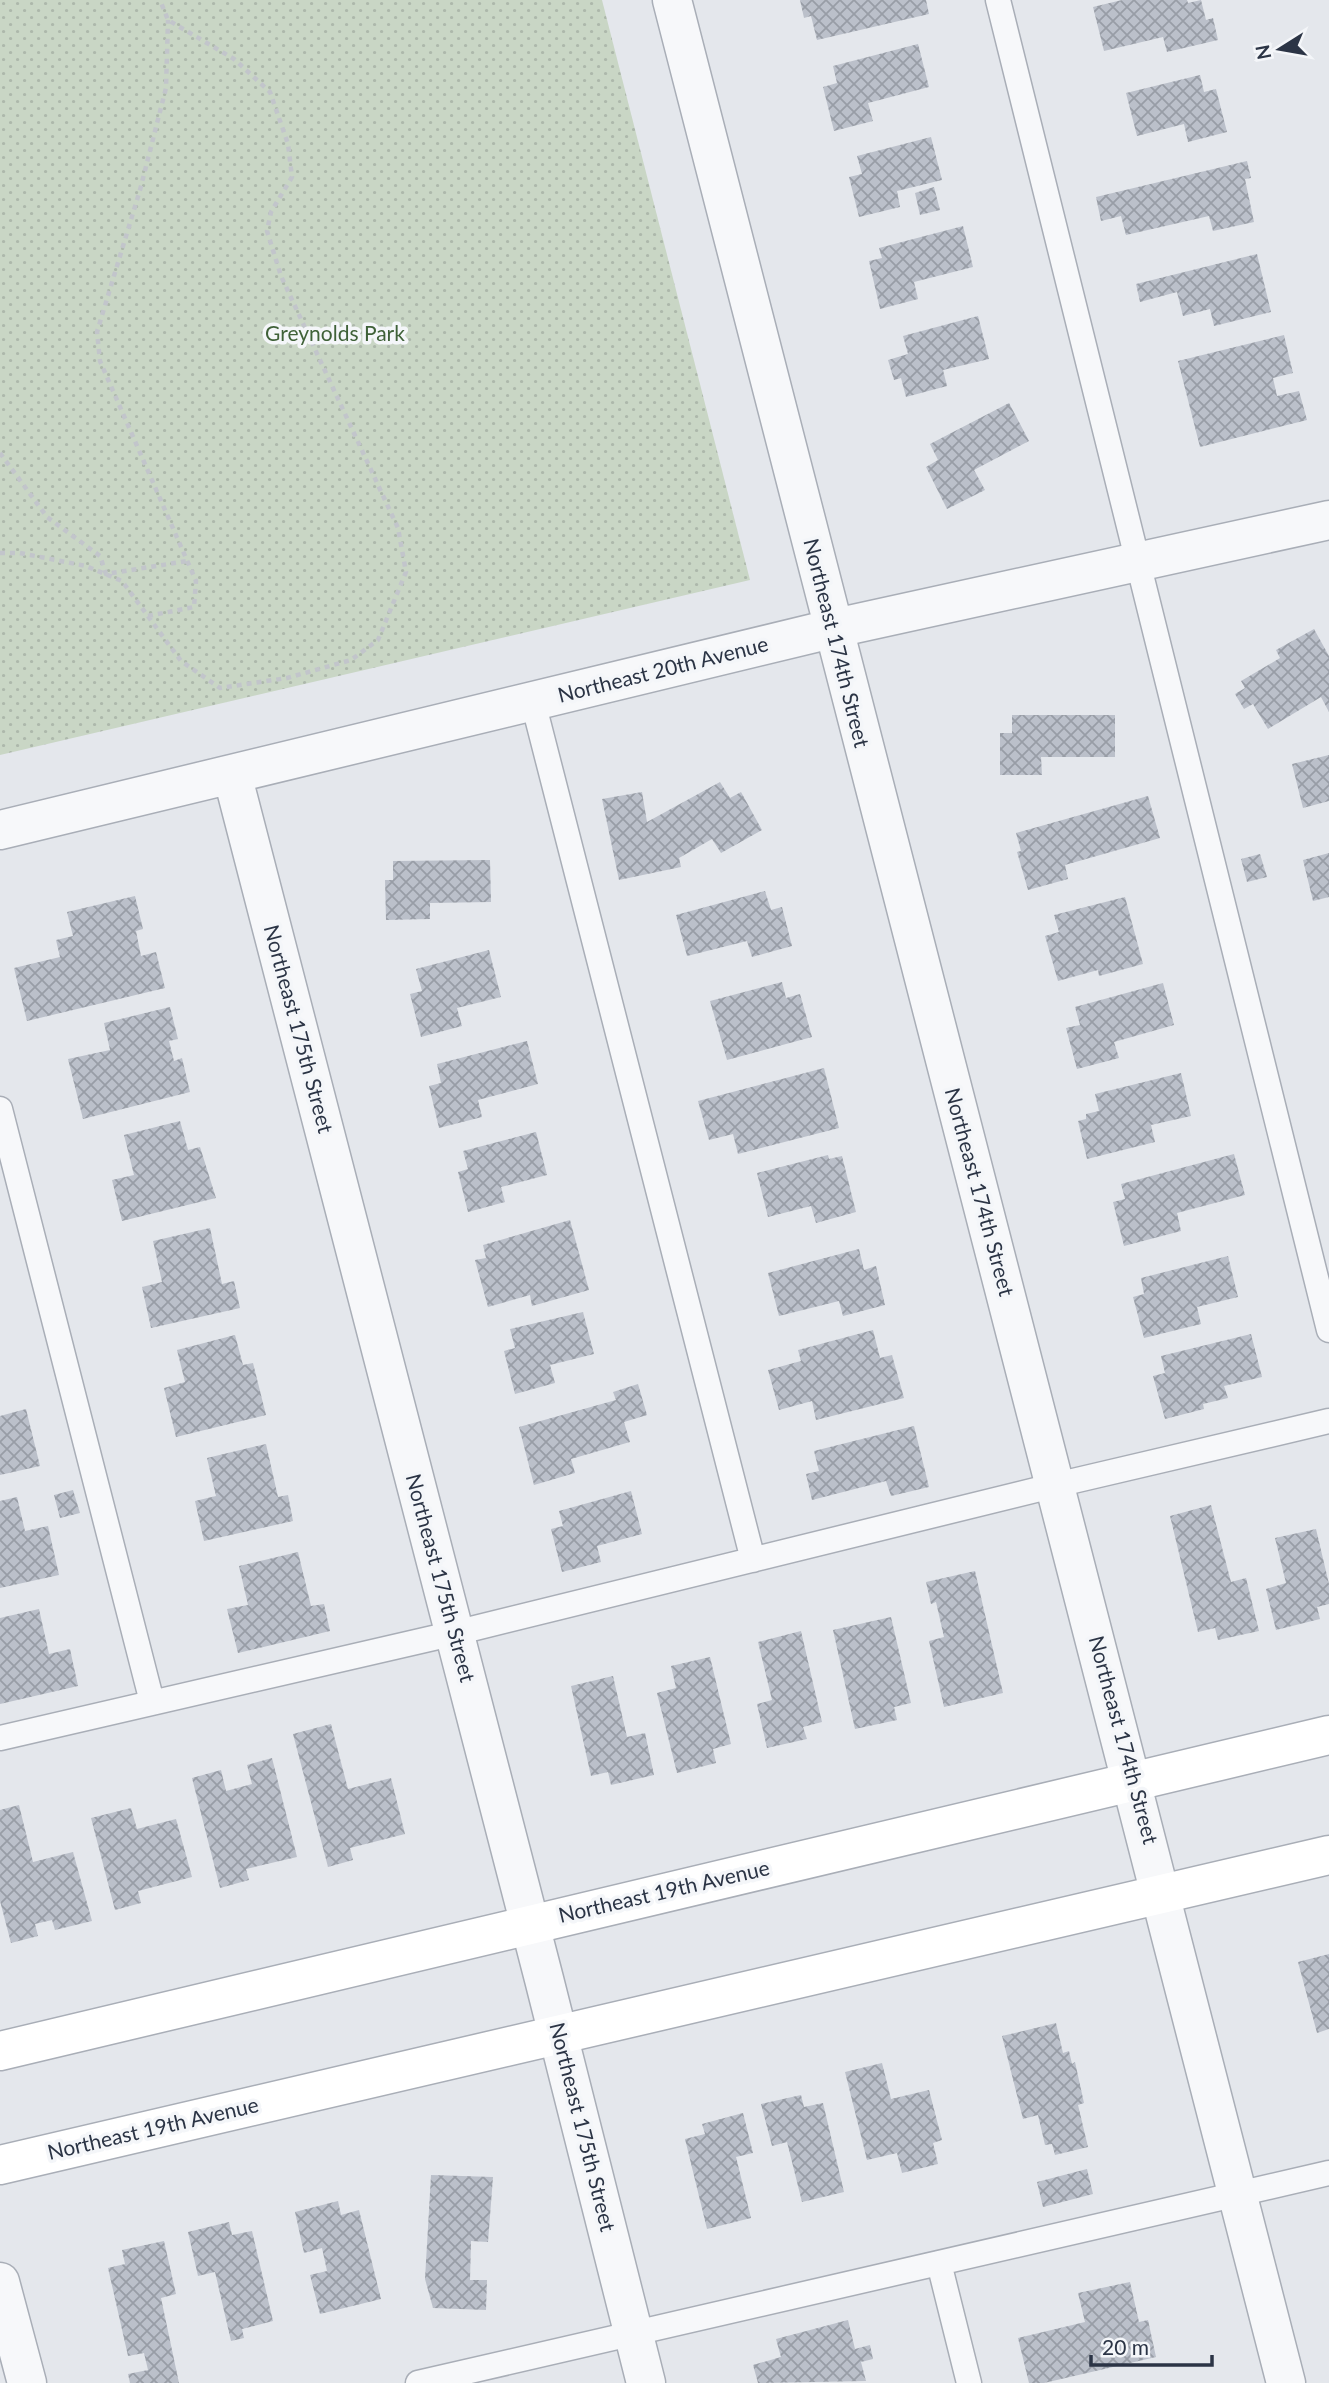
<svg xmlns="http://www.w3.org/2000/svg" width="1329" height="2383" font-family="Lato,sans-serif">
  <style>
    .park { fill: url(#park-dots) }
    .building { fill: url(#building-cross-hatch) }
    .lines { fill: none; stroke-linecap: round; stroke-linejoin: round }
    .lane-casing { stroke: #a9aeb7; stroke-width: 27 }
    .street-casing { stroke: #a9aeb7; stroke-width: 41 }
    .secondary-casing { stroke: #a9aeb7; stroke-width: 41 }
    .path { stroke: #c2c5cb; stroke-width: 4.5; stroke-dasharray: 5 5; stroke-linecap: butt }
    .lane { stroke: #f7f8fa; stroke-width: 24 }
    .street { stroke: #f7f8fa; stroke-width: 38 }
    .secondary { stroke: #fff; stroke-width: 38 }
    .labels { text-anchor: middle; stroke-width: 7; stroke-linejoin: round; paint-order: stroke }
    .park-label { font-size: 21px; fill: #3f6138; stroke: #f4f6f9 }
    .street-label { font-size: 21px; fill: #2b3445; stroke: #f4f6f9 }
  </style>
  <defs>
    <pattern id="park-dots" width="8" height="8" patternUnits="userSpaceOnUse" patternTransform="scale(1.75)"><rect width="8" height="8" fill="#c9d6c5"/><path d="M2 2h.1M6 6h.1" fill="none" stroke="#adb8ab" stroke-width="1.8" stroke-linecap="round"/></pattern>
    <pattern id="building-cross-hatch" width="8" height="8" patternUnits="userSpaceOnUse" patternTransform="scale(1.75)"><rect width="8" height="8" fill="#bbc0ca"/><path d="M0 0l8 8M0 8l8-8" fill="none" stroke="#989da6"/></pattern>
  </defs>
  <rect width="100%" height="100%" fill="#e4e7ec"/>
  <path class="park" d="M0 0H602L750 580 0 755Z"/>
  <path class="building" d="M800 0H926L929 14 817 40 811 16 804 18Z
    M1122 0H1187L1188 3 1201 0 1206 20 1213 18 1218 40 1167 52 1163 37 1104 51 1093 7Z
    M918 44 929 87 868 103 873 121 834 131 823 87 837 83 833 66Z
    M1200 75 1204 92 1216 89 1227 132 1188 142 1184 124 1137 136 1126 93Z
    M931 137 942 180 897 191 900 207 859 217 849 177 862 174 857 156Z
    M1247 161 1251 178 1245 179 1254 222 1213 231 1209 216 1126 235 1121 216 1101 221 1096 197Z
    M934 187 940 210 920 215 915 193Z
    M963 226 973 267 914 282 918 299 880 309 869 261 882 258 879 248Z
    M1257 254 1271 312 1214 326 1210 309 1183 316 1177 292 1140 302 1136 284Z
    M978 316 989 359 943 370 947 386 906 397 901 378 894 380 888 360 908 354 903 336Z
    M1284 335 1293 373 1273 378 1277 396 1299 391 1307 420 1200 447 1178 361Z
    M1009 403 1029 441 974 470 985 490 947 509 926 467 938 460 930 444Z
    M1314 629 1329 656V712L1321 697 1268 729 1253 704 1244 709 1235 694 1245 688 1241 681 1280 658 1276 650Z
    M1012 715H1115V757H1041L1042 775H1000V733H1012Z
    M1329 755V801L1303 808 1292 764Z
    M720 782 730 798 741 792 762 830 721 853 712 839 679 858 681 867 619 880 602 799 642 792 647 822Z
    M1148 796 1160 838 1065 865 1068 879 1028 890 1017 852 1021 851 1016 833Z
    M1329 853V897L1313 901 1303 860Z
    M1260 854 1267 877 1247 882 1241 859Z
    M490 860 491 902 430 903V919L386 920 385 880H393V861Z
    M765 891 771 910 782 907 792 946 752 957 747 941 687 956 676 915Z
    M135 896 143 929 136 931 141 956 156 952 165 988 27 1021 14 968 60 957 56 940 73 936 67 912Z
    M1125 897 1143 964 1099 976 1098 970 1058 981 1045 936 1059 932 1054 915Z
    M489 950 501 997 457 1008 462 1026 421 1037 410 994 422 991 416 969Z
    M782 982 786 998 800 994 812 1037 727 1060 710 1001Z
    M1163 983 1174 1025 1114 1042 1119 1058 1077 1069 1066 1028 1080 1025 1075 1007Z
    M170 1007 178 1039 169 1041 174 1061 182 1058 190 1092 83 1119 68 1059 110 1050 104 1023Z
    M527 1041 538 1084 478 1100 482 1117 439 1128 429 1086 441 1083 437 1064Z
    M824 1068 839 1128 738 1154 733 1134 709 1140 698 1101Z
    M1181 1073 1191 1116 1151 1125 1155 1142 1087 1159 1078 1121 1086 1119V1114L1099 1111 1095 1094Z
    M180 1121 188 1150 200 1147 216 1198 122 1221 112 1180 134 1175 124 1135Z
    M536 1132 547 1175 501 1187 505 1202 468 1212 458 1172 468 1169 463 1151Z
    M1234 1154 1245 1195 1177 1213 1181 1231 1124 1246 1113 1202 1125 1199 1121 1184Z
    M828 1155 829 1159 842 1156 856 1212 816 1223 811 1206 768 1217 757 1173Z
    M570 1220 589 1290 532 1306 530 1295 488 1307 475 1260 486 1258 483 1245Z
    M210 1228 222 1284 234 1281 240 1308 151 1328 142 1287 162 1282 153 1241Z
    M859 1249 864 1270 876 1266 885 1305 843 1316 839 1301 779 1316 768 1273Z
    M1228 1256 1238 1297 1197 1307 1201 1324 1144 1338 1133 1297 1144 1294 1141 1278Z
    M583 1312 594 1354 550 1365 555 1383 515 1394 504 1351 515 1348 510 1329Z
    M873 1330 880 1358 892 1355 904 1398 816 1420 812 1401 779 1410 768 1370 801 1361 798 1350Z
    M1251 1334 1262 1377 1224 1386 1228 1398 1203 1404 1204 1409 1165 1419 1153 1376 1165 1373 1161 1356Z
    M235 1335 243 1365 253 1363 266 1415 176 1437 164 1388 185 1382 177 1350Z
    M638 1384 647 1415 624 1422 630 1442 571 1459 575 1473 534 1485 519 1427 616 1400 613 1392Z
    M26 1409 40 1466 0 1475V1416Z
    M914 1426 929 1487 891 1496 886 1481 812 1500 806 1474 819 1471 814 1451Z
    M266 1444 278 1497 288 1495 293 1521 204 1541 195 1501 216 1496 207 1458Z
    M73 1490 80 1513 60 1518 54 1495Z
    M631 1491 642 1534 597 1546 601 1562 562 1572 551 1529 563 1526 559 1511Z
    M17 1497 25 1531 48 1526 59 1575 0 1588V1501Z
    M1211 1505 1231 1582 1246 1578 1259 1631 1218 1640 1215 1628 1198 1632 1170 1516Z
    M1316 1529 1329 1584V1604L1317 1607 1320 1619 1276 1630 1266 1589 1286 1583 1275 1538Z
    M298 1552 311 1606 324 1604 330 1631 238 1653 227 1609 248 1605 239 1566Z
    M975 1571 1003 1693 944 1707 929 1641 944 1637 936 1602 931 1604 926 1582Z
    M39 1609 49 1654 70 1649 78 1686 0 1704V1618Z
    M891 1617 911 1703 894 1707 897 1720 855 1729 833 1630Z
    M801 1631 822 1722 803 1727 807 1739 767 1748 757 1704 772 1700 758 1642Z
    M710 1657 731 1744 713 1749 716 1763 677 1773 657 1693 676 1688 671 1666Z
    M613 1676 627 1737 645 1733 654 1775 611 1785 608 1772 591 1776 571 1686Z
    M331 1724 348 1789 391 1778 405 1834 350 1848 353 1860 328 1867 293 1734Z
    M272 1758 297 1857 246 1869 249 1880 220 1888 192 1778 221 1770 226 1791 252 1784 247 1765Z
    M19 1805 33 1862 73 1852 92 1921 55 1930 52 1920 35 1924 38 1936 11 1943 0 1901V1810Z
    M131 1808 137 1829 176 1819 192 1877 138 1891 141 1903 115 1910 91 1818Z
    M1329 1954V2029L1317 2033 1298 1962Z
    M1056 2023 1063 2053 1069 2051 1072 2064 1075 2062 1084 2103 1078 2105 1088 2147 1055 2155 1052 2144 1045 2145 1038 2115 1023 2119 1002 2036Z
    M882 2063 891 2099 929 2090 942 2140 933 2143 938 2164 902 2173 897 2153 867 2160 845 2072Z
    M801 2095 804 2107 823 2103 844 2192 802 2202 787 2142 772 2146 761 2104Z
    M743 2113 753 2153 736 2157 751 2218 707 2229 685 2139 705 2134 702 2124Z
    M1087 2169 1093 2194 1043 2207 1037 2182Z
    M431 2175 493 2177 488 2242 471 2241 470 2280H487L486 2310 433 2308 425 2279Z
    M338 2201 341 2215 359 2210 381 2299 320 2314 310 2275 327 2271 322 2248 304 2253 295 2212Z
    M229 2222 232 2235 252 2231 273 2321 242 2329 244 2338 231 2341 215 2272 198 2276 188 2232Z
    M164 2241 176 2294 161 2298 179 2383H130L128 2374 148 2370 144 2353 128 2356 108 2268 125 2264 122 2250Z
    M1130 2282 1139 2322 1148 2320 1156 2357 1044 2383H1029L1018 2338 1085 2322 1078 2293Z
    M848 2320 855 2349 870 2345 873 2359 861 2362 866 2381 758 2383 753 2365 781 2357 776 2339Z"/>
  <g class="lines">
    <defs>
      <path id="lane" d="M998 0 1329 1330
        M533 702 753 1560
        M0 1109 152 1702
        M0 1738 455 1633 1056 1485 1329 1421
        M939 2263 969 2383
        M418 2383 1329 2173"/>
      <path id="street" d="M672 0C873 795 1087 1587 1286 2383
        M232 774 544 1979 646 2383
        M0 830 831 629 1329 520
        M0 2282 27 2383"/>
      <path id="secondary" d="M0 2051 1329 1735
        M0 2165 1329 1855"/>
    </defs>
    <use href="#lane" class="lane-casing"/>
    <use href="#street" class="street-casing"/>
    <use href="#secondary" class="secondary-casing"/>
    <path class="path" d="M0 453 47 517 100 556 106 574 187 561
      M0 553H20L86 566 122 581 181 661 220 688 287 678 351 660 378 640 406 572 398 528 281 276 267 231 271 212 292 177 288 144 270 92 234 59 168 20 160 0
      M148 616 194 607 196 581 100 361 97 332 140 190 166 88 168 20"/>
    <use href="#lane" class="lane"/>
    <use href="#street" class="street"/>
    <use href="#secondary" class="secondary"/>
  </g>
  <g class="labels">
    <g class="park-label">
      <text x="335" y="341">Greynolds Park</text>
    </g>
    <g class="street-label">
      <text transform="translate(836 643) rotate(76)" y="7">Northeast 174th Street</text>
      <text transform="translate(663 670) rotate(-14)" y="7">Northeast 20th Avenue</text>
      <text transform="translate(298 1029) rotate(75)" y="7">Northeast 175th Street</text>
      <text transform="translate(979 1192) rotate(75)" y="7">Northeast 174th Street</text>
      <text transform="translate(440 1578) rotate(75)" y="7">Northeast 175th Street</text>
      <text transform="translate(1123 1740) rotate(75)" y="7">Northeast 174th Street</text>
      <text transform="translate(664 1892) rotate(-13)" y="7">Northeast 19th Avenue</text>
      <text transform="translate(582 2127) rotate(76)" y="7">Northeast 175th Street</text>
      <text transform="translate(153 2129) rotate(-13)" y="7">Northeast 19th Avenue</text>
    </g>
  </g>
  <g transform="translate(1280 49) rotate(259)" stroke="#f4f6f9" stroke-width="5" paint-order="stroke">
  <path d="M0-5L12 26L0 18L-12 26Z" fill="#2b3445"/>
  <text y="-10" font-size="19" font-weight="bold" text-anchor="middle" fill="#2b3445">N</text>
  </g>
  <path d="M1091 2355v10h121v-10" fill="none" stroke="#2b3445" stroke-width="3.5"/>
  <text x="1102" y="2355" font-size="21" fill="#2b3445" stroke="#f4f6f9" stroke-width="5" paint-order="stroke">20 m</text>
</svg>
